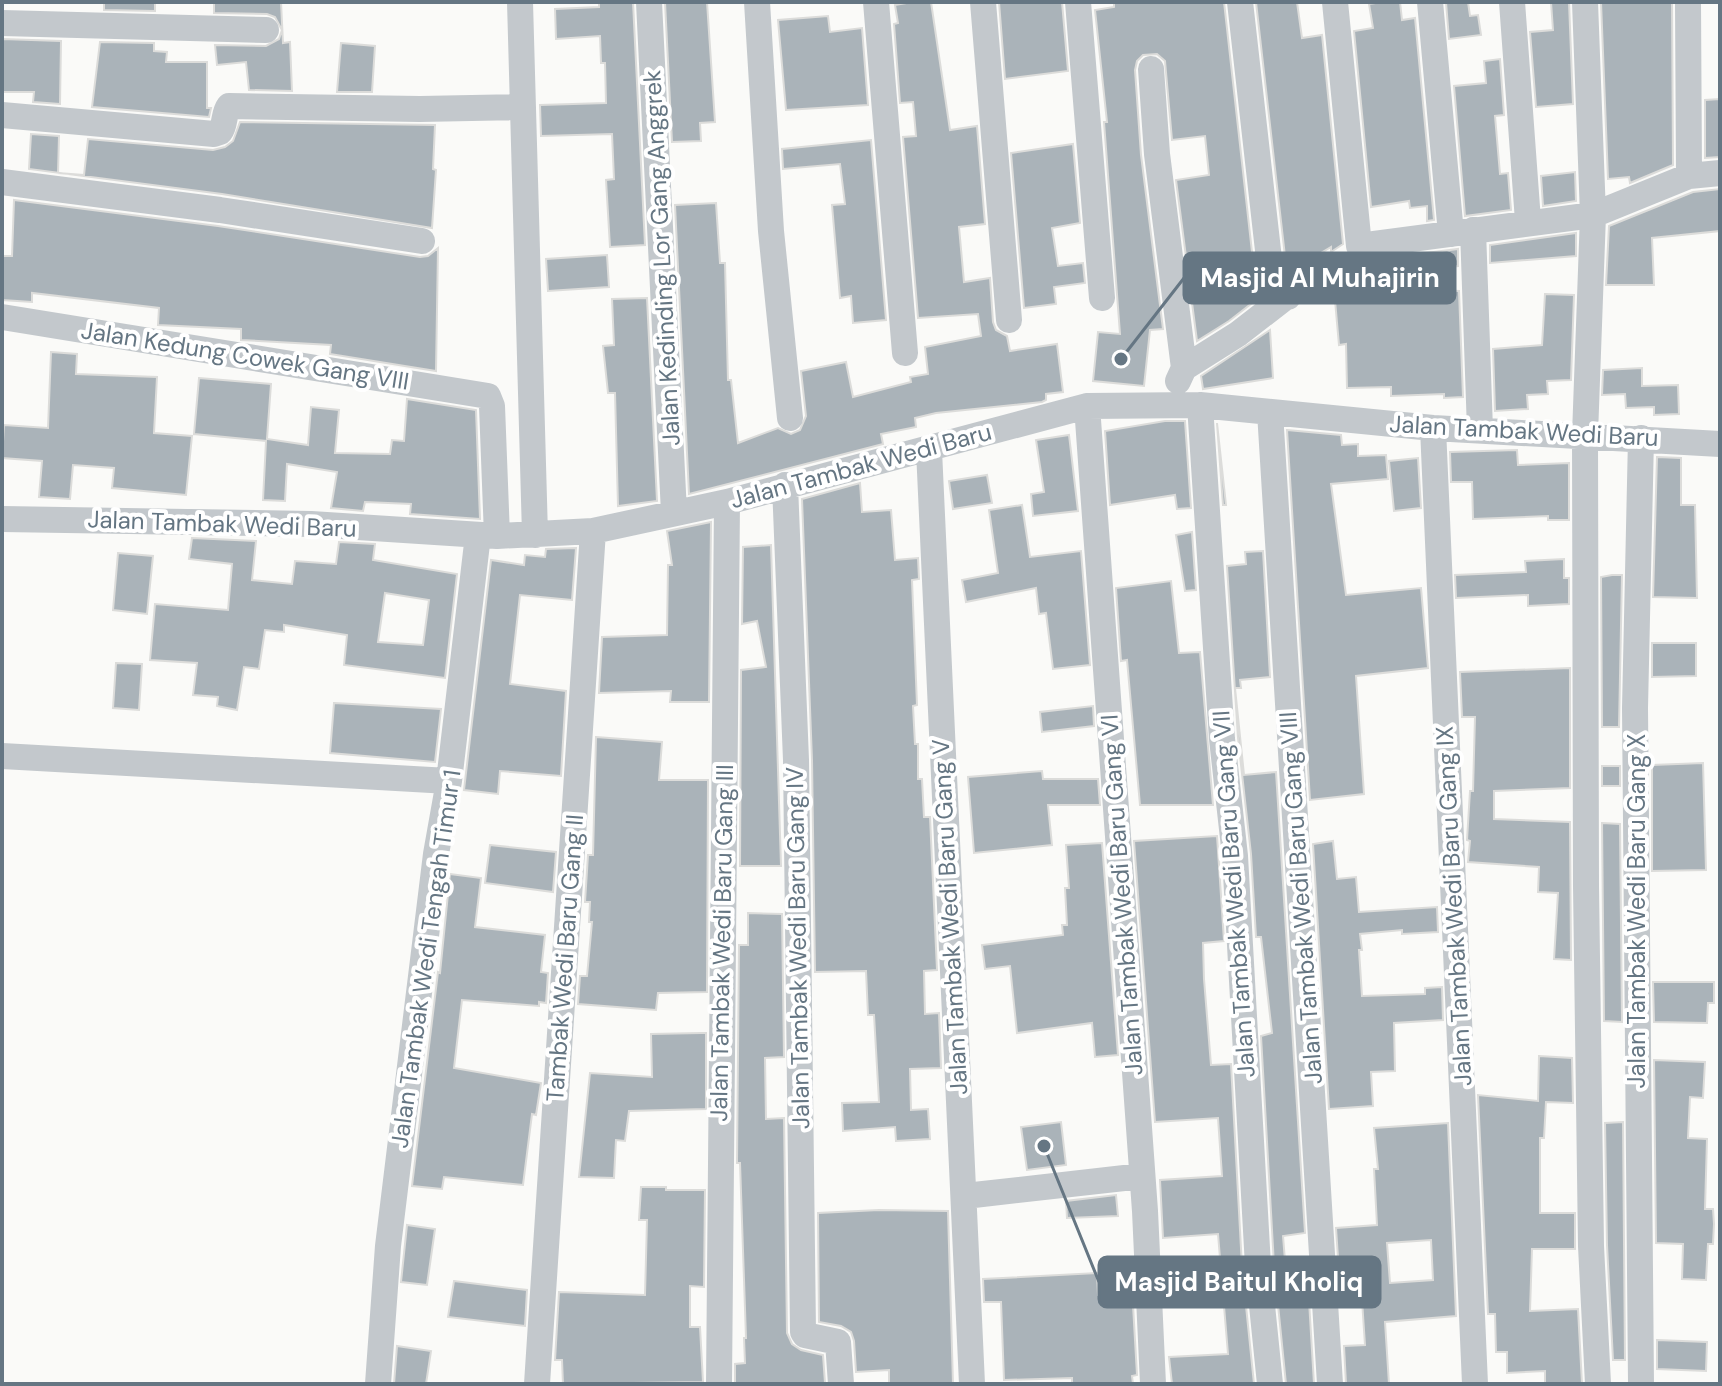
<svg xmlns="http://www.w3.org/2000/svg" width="1722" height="1386" font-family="'DM Sans',sans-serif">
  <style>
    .building { fill: #aab3b9; stroke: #dcdcda; stroke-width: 2; fill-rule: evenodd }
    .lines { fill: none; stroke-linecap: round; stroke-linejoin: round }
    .minor { stroke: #c3c8cc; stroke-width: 26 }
    .labels { text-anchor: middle; stroke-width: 8; stroke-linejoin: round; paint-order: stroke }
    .street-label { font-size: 24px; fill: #657683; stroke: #fff }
    .leader { fill: none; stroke: #657683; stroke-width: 3 }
    .callout-dot { fill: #657683; stroke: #fff; stroke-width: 3 }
    .callout { fill: #657683; stroke: #657683; stroke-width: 3 }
    .callout-label { font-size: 26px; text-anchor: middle; font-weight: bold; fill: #fff }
  </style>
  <rect width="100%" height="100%" fill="#fafaf8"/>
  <path class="building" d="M104 2H155V11L104 10Z
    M214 2H281L283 43 290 42 292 91 249 90 246 62 217 65 215 45 266 46 279 39 282 30 275 17 267 14 214 13Z
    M599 2H633L645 245 610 247 606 180 614 179 612 134 541 136 540 105 606 103 605 63H601L600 36 556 39 555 9 599 7Z
    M665 2H707L715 122 700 123 701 141 672 142Z
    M912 2H931L950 130 977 126 985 224 959 227 964 282 990 278 993 322 996 330 1007 336 1010 351 1057 344 1063 392 1046 394V400L1042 402 936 413 915 418 916 427 881 434 883 444 689 494 675 205 716 203 720 263H725L728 380H731L738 443 778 428 791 434 800 430 806 416 801 371 846 362 853 397 911 382 910 377 928 374 925 347 981 336 978 314 918 318 903 137 916 136 913 102 900 103 894 24 898 23 895 5Z
    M999 2H1062L1068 71 1005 79Z
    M1114 2H1224L1254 270 1258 283 1265 293 1229 321 1197 341 1176 180 1209 175 1205 136 1172 140 1165 61 1157 54 1143 55 1137 61 1135 70 1141 155 1163 329 1150 330 1144 386 1093 381 1098 332 1120 334 1104 122H1107L1095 10 1114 7Z
    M1256 2H1297L1302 38 1322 35 1343 244 1331 252V247L1289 272 1286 265Z
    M1382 2H1400L1402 20 1415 18 1434 220 1427 221V206L1410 208 1409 201 1371 207 1354 31 1373 28 1369 4Z
    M1446 2H1468L1470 16 1478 15 1481 35 1449 39Z
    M1551 2H1569L1573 104 1536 107 1530 32 1553 30Z
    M1601 2H1672L1673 165 1630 183 1629 177 1608 179Z
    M828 16 830 32 862 28 868 105 786 110 778 20Z
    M2 39 61 41 60 104 33 102 34 92H2Z
    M100 42 154 43V51L167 52 166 62H207V108H211L209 117 92 107Z
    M341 43 375 46 372 92H337Z
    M1500 59 1504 115 1495 116 1500 174 1508 173 1511 210 1465 216 1454 86 1486 83 1484 61Z
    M1720 99V157L1705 158V100Z
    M240 122 435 125 433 169 436 170 432 228 222 194 29 169 31 134 59 136 58 173 84 175 88 139 213 150 225 147 233 141Z
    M871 140 886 320 853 323 851 296 840 298 832 205 845 204 840 164 783 169 782 149Z
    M1073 144 1080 223 1052 228 1058 266 1083 263 1085 283 1054 287 1056 304 1024 308 1011 153Z
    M1575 172 1576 201 1543 206 1541 176Z
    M1720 189V231L1652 238 1654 285H1606L1609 226 1693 192Z
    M14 200 218 226 420 257 428 256 438 248 436 371 330 354 331 345 241 340V329L158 325 159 308 32 293V302L2 300 3 256H12Z
    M1576 233V256L1490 263V245Z
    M1458 249V266L1439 268 1440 290 1459 291 1463 397 1444 398V394L1391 396V387L1347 388 1346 344 1339 345 1334 289 1411 281V255Z
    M607 255 609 287 548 291 546 259Z
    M1545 294 1574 295 1571 380 1547 381 1548 394 1527 395 1528 409 1495 411 1493 349 1542 345Z
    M647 298 657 501 618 506 615 393H608L603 346 614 345 612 299Z
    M1270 330 1273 378 1203 389 1201 376Z
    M51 352 77 354 76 374 157 377 154 433 192 436 186 495 112 488 114 468 73 465 70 499 39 497 42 461 2 458 4 425 48 428Z
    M1642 368V386L1678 385 1679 414 1654 415V407L1626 408 1625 394 1602 395 1603 370Z
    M199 378 271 384 267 439 308 445 311 407 339 410 335 453 390 454 392 440 404 441 407 399 476 410 480 519 410 514 411 504 365 502 363 511 331 508 337 472 287 464 285 501 263 500 266 441 194 434Z
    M1165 421H1185L1191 508 1177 509 1175 495 1110 505 1105 431Z
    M1217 423 1226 505H1223Z
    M1287 430 1341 435 1342 445 1358 444V456L1386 455 1388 479 1331 484 1346 595 1421 588 1428 668 1356 676 1364 794 1310 800Z
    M1069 435 1078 511 1033 516 1031 494 1044 492 1036 440Z
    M1517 450 1518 465 1569 463V520H1548V516L1473 519 1472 482H1451L1450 452Z
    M1657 457 1681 458V505H1695L1697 598 1653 597Z
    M1418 458 1421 508 1394 511 1389 461Z
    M987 475 992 503 953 509 949 481Z
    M860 483 862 512 891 510 895 560 918 558 919 579 912 580 917 705 913 706 915 744H918V779H922L924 817H930L937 970 924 971 925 1014 939 1013 941 1068 910 1069 911 1110 928 1109 930 1139 896 1141 895 1127 843 1131 842 1103 879 1102 874 1015H868L866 971 815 972 812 760 802 499Z
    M1022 505 1030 557 1081 551 1090 665 1053 669 1046 613 1039 614 1036 588 966 602 962 580 998 573 989 510Z
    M711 522 709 702H670L671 691 599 693 602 637 667 635 668 565H672L667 531Z
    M1192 532 1196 590 1185 591 1176 535Z
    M192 538 256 541 252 580 292 584 295 561 336 564 339 542 375 544 373 560 457 574 445 678 344 665 347 635 284 625V632L265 630 259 669 244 667 237 710 217 706 218 697 193 695 197 663 150 660 155 604 228 610 232 564 189 559ZM385 593 429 600 423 645 378 642Z
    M771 545 781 866H740L741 670 766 667 757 621 742 624 743 547Z
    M576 548 572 600 520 595 510 684 566 691 561 776 500 771 498 794 464 790 491 560 524 565 525 555 545 557 546 549Z
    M1263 551 1270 677 1240 680 1241 688H1235L1244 775 1276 772 1305 1233 1283 1236 1287 1285 1308 1284 1314 1384H1286L1274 1265 1261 1036 1272 1033 1261 937H1256L1251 854 1238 738 1227 566 1246 564 1245 552Z
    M118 553 153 556 147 614 113 610Z
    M1564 559V578H1569V604L1528 606V595L1456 598 1455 575 1526 572 1525 561Z
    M1612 575H1622L1619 727H1602L1601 577Z
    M1171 581 1179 653 1200 652 1213 805H1140L1127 660 1121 661 1116 588Z
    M1652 643H1696V676L1652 677Z
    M116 663 142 664 139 710 113 708Z
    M1570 668V788L1494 791V819L1570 822 1571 960 1554 959 1558 893 1538 892 1539 867 1468 862 1470 841 1467 840 1470 791H1473L1475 717H1462L1460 672Z
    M334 703 441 709 435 762 330 753Z
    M1093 706 1094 726 1042 732 1040 712Z
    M596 737 662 742 659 780H708L707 992 658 993 656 1010 578 1004 580 976H587L592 922H589L590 902H585L588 855H593Z
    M1703 763 1706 870 1652 871V765Z
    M1602 766H1620V786H1602Z
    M1042 771 1043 779H1098L1100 805H1048L1052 845 974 853 968 777Z
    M1602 823 1620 824 1622 1022 1604 1021Z
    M1217 836 1224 941 1203 943 1204 979 1211 1065 1231 1064 1242 1267 1254 1384H1172L1169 1357 1228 1354 1218 1234 1163 1238 1160 1180 1222 1176 1218 1118 1155 1122 1134 841Z
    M1333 841 1337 879 1356 877 1359 912 1437 907 1438 932 1402 934V930L1360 934 1362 950H1359L1362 996 1425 994V988L1442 987 1443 1020 1394 1023 1395 1071 1371 1072 1373 1106 1329 1109 1313 844Z
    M1102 843 1118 1055 1095 1057 1092 1023 1017 1033 1010 966 985 969 982 945 1063 935 1062 925H1067L1065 888H1069L1066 845Z
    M490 845 556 852 553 892 485 883Z
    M450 874 481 878 475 927 545 935 541 972 548 973 546 1003 539 1002V1006L462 1000 454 1068 541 1083 536 1115 532 1114 523 1185 444 1177 442 1189 412 1186 438 972 440 973Z
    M748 913 782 914 784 1057 765 1058 766 1119 784 1118 787 1333 792 1344 801 1350 823 1355 825 1383H735V1364L745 1363 744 1338H746L740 1163H737L739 945H748Z
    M1653 982H1714V1003H1708L1707 1023 1654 1022Z
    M701 1033H706V1109L629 1111 625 1141 616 1140 614 1178 579 1177 590 1073 652 1077 651 1034Z
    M1539 1056 1572 1058 1573 1103 1546 1102 1544 1138H1540V1213H1575V1249H1532L1530 1311 1578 1309 1582 1384H1545V1371L1507 1373V1352H1496L1495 1314H1488L1478 1095 1538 1101Z
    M1654 1060 1705 1062 1703 1098 1690 1097 1688 1138 1707 1139 1705 1209H1713L1714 1224 1713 1244H1708L1706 1280 1682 1279 1683 1244 1656 1243Z
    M1061 1122 1066 1165 1027 1170 1021 1127Z
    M1623 1122 1625 1360H1613L1607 1245 1605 1123Z
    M1448 1123 1456 1316 1385 1322 1389 1384H1346L1344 1346 1365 1345 1362 1300 1341 1302 1336 1228 1377 1225 1374 1169H1378L1374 1128ZM1431 1240 1433 1280 1390 1283 1387 1243Z
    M641 1187H666V1190H705L704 1287 690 1286V1327H700L703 1382 563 1384 562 1360H555L559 1292 645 1295 647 1220H639Z
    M1116 1195 1118 1216 1067 1218 1066 1201Z
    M879 1210 948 1211 953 1384H889V1370L856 1372 854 1341 851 1332 841 1326 819 1322 818 1213Z
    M407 1225 435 1229 427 1285 401 1282Z
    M1097 1273 1098 1295 1129 1293 1130 1305H1133L1137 1375 1132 1376 1133 1384H1072V1378L1004 1380 1001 1302H984L983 1279Z
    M454 1281 527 1290 525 1326 448 1317Z
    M1657 1340 1707 1342 1706 1371 1657 1369Z
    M397 1346 431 1351 426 1384H394Z"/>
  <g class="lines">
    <path class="minor" d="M520 2 535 535
      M649 2 674 513
      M757 2 771 231 790 418
      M876 2 905 353
      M983 2 1009 320
      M1078 2 1102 298
      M1240 2 1270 268 1273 278 1288 297
      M1335 2 1359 246 1593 215 1689 176 1720 173
      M1430 2 1451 234
      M1512 2 1528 221
      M1585 2 1593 215 1585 435 1586 886 1591 1246 1598 1384
      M1688 2 1689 176
      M2 23 266 30
      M1151 69 1157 154 1184 368
      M2 115 214 134 220 132C226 124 223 114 229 106L420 109 523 107
      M2 182 220 210 422 241
      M1473 230 1480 430
      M2 317 488 396 492 406 497 536
      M1178 381 1184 368 1238 334 1318 272
      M1200 405 1222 739 1235 856 1258 1266 1270 1384
      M1087 406 1145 1211 1153 1384
      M1270 412 1330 1384
      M1433 428 1475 1384
      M929 450 972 1384
      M785 485 796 760 803 1332 805 1335 838 1342 841 1384
      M2 519 311 524 497 536 593 531 727 502 1087 406 1200 405 1433 428 1720 444
      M2 756 449 781
      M965 1196 1142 1176
      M378 1384 388 1246 436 854 449 781 478 535
      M537 1384 593 531
      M719 1384 727 502
      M1641 1384 1635 708 1641 438"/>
  </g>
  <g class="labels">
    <g class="street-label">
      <text transform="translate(662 258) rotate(-93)" y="8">Jalan Kedinding Lor Gang Anggrek</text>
      <text transform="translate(245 356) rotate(9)" y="8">Jalan Kedung Cowek Gang VIII</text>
      <text transform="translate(1524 431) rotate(3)" y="8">Jalan Tambak Wedi Baru</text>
      <text transform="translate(861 466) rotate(-15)" y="8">Jalan Tambak Wedi Baru</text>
      <text transform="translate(222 524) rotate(2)" y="8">Jalan Tambak Wedi Baru</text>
      <text transform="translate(1234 894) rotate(-94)" y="8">Jalan Tambak Wedi Baru Gang VII</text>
      <text transform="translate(1122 895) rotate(-94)" y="8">Jalan Tambak Wedi Baru Gang VI</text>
      <text transform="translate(1301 898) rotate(-94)" y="8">Jalan Tambak Wedi Baru Gang VIII</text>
      <text transform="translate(1454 906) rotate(-93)" y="8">Jalan Tambak Wedi Baru Gang IX</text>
      <text transform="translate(1637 911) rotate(-90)" y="8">Jalan Tambak Wedi Baru Gang X</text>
      <text transform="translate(950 917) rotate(-93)" y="8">Jalan Tambak Wedi Baru Gang V</text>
      <text transform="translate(722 943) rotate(-89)" y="8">Jalan Tambak Wedi Baru Gang III</text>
      <text transform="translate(798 948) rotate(-91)" y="8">Jalan Tambak Wedi Baru Gang IV</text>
      <text transform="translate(565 958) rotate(-86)" y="8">Tambak Wedi Baru Gang II</text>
      <text transform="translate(426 959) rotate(-82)" y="8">Jalan Tambak Wedi Tengah Timur 1</text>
    </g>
  </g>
  <path class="leader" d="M1121 359L1184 278M1044 1146L1099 1282"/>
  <g class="callout-dot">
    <circle cx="1121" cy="359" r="8"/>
    <circle cx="1044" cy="1146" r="8"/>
  </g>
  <g class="callout">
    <rect x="1184" y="253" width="271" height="50" rx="8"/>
    <rect x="1099" y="1257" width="281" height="50" rx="8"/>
  </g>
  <g class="callout-label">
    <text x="1320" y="287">Masjid Al Muhajirin</text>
    <text x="1239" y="1291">Masjid Baitul Kholiq</text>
  </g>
  <rect width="1722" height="1386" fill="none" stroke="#657683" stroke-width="8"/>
</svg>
